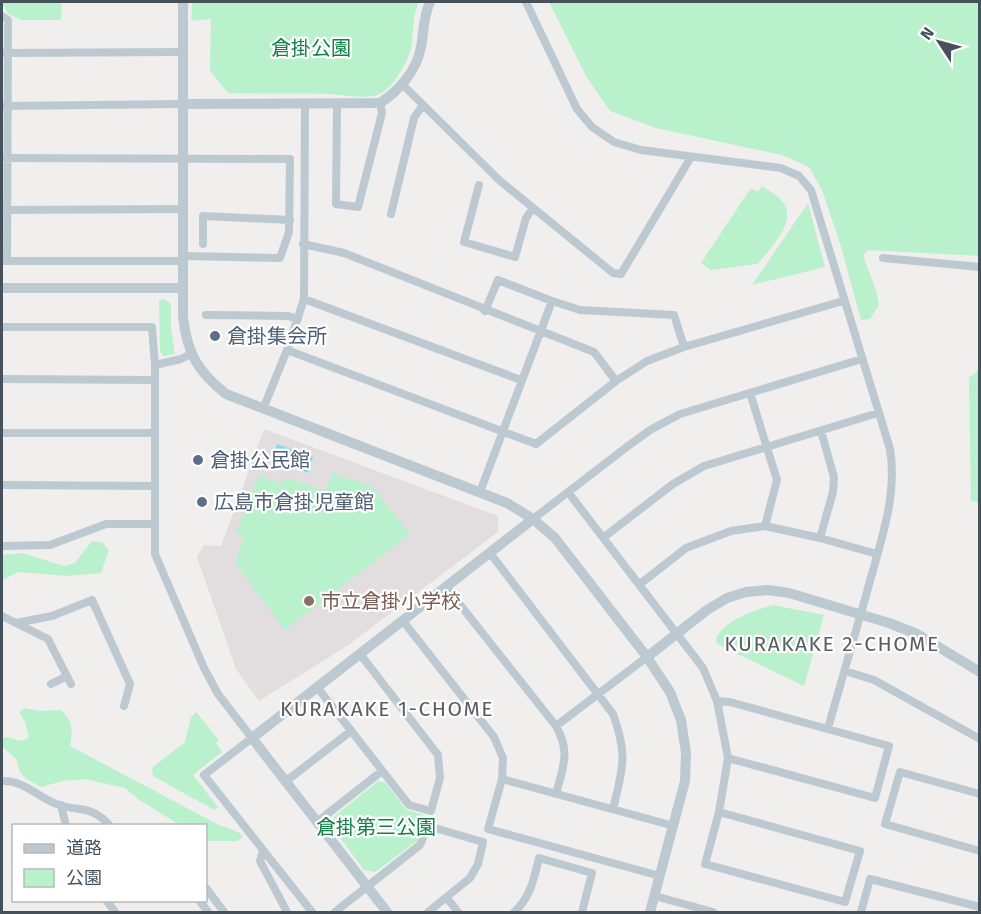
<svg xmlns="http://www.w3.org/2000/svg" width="981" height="914" font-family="'Fira Sans','Noto Sans JP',sans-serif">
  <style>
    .education { fill: #e2dee0 }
    .green { fill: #b9f1cd }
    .water { fill: #85dcf0 }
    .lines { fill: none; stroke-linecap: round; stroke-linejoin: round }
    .minor { stroke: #bdc9d1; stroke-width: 8 }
    .tertiary { stroke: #bdc9d1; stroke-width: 10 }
    .service-dot { fill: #5c6f8a; stroke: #fff; stroke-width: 2 }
    .education-dot { fill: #8d6e63; stroke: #fff; stroke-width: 2 }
    .labels { text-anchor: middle; stroke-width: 4.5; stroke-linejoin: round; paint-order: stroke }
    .park-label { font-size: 20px; fill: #138047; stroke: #fff }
    .service-label { font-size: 20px; fill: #4e5e75; stroke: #fff; text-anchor: start }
    .education-label { font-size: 20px; fill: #785e54; stroke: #fff; text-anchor: start }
    .neighbourhood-label { font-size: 21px; letter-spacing: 1.5px; fill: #5a5e63; stroke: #fff }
  </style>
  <rect width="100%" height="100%" fill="#f1eeee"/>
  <path class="education" d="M264 429 498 516V532L347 646 259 701 236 669 197 557 204 545 221 546Z"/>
  <path class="green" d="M2 2H62L61 20H21L7 13Z
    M192 2H419C410 20 416 42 407 60 401 72 390 91 377 95 363 99 344 95 330 94 296 93 262 94 228 93L210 71 211 19 191 21Z
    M549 2H979V256L868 250 863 256 876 290 879 305 870 319 861 320 840 243 822 190 809 167 782 155 656 128 610 111 586 76Z
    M762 186C768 190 777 195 782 201 799 221 770 248 758 264L711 270 701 263 751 188 758 192Z
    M808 203 825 267 752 285Z
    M165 299 171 304V328L175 354 163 356 160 351 159 300Z
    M979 369V502L971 501 969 378Z
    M332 473 373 487 410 534 285 630 235 563 244 536 236 533 259 475 282 484 285 477 326 491Z
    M92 541 102 542 109 550 101 573 68 576 19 572 2 580V555L22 553 64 566 75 563Z
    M773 605 824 615 804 686 717 644 716 638C729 618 751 612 773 605Z
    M24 708 40 711 61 710C73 722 73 730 70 746L217 824 240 833 242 838 237 841H206V826L180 825 138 799 125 788 84 779 63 781 41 787 26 779 20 772 16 759 2 746V739L6 737 21 741 29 738 25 722 19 712Z
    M196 712 219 740 216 743 222 752 193 775 218 807 214 810 153 776 152 768 185 742 191 717Z
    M378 781 386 783 406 810 425 815 417 841 375 872 364 870 331 825 334 817Z"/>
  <path class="water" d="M277 444 313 457 308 473 271 460Z"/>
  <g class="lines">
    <path class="minor" d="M526 2 577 109 592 127 614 142 641 150 781 168 799 176 811 190 890 449C898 497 879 546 867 592 854 637 841 683 828 728
      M2 16 8 20 7 261
      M2 53 182 52
      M402 84 499 180 613 273 621 274 691 157
      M337 104 336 204 358 207 382 113 380 103
      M4 106 183 104
      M2 158 290 159 289 232 280 258 183 256
      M479 185 464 242 515 257 526 218 533 208
      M2 210 183 209
      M391 214 414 118 423 105
      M203 244V216L290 220
      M303 244 344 253 594 352 616 381
      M883 258 980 267
      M2 261H183
      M304 299 521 380
      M485 311 498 280 552 301 580 310 674 315 684 347
      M206 315 288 316 298 319
      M2 327H152L155 365V554L204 668 218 694 252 738 204 775 312 912
      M287 350 536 444 616 381 647 361 684 347 843 301
      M155 365 181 359 191 354
      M2 379 154 380
      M750 393 777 480 765 526
      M263 409 287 350 304 299 305 104
      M2 433H154
      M2 485 154 486
      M480 492 552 301
      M568 492 703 668 717 701 728 758 719 812 705 864 845 902 860 851 719 812
      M533 519 628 446 650 430 680 414 862 359
      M604 537 673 484 704 466 878 413
      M820 538 833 492 834 477 821 431
      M2 546 50 545 106 524H154
      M490 553 613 714C628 755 623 768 613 809
      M640 584 686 548 731 531 765 526 820 538 877 554
      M446 587 556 726C571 753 563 766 556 794
      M2 616 48 639 71 684
      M403 621 494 737 503 758 502 779 488 829 660 876
      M16 623 52 616 92 600 130 684 124 706
      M845 671 874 680 980 739
      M51 684 67 676
      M317 687 409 805 431 811 440 778 438 755 360 654
      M717 701 730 702 889 746 875 798 728 758
      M556 726 647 657
      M502 779 674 826
      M2 781C22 780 36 795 54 803 75 813 91 803 110 826
      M285 782 351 731
      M980 794 900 772 885 824 980 851
      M61 805 66 826
      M317 822 382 771
      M263 851 260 861 287 912
      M206 888 224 912
      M655 896 713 912
      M447 898 458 912
      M106 900 115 912
      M199 900 208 912
      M335 912 420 845 428 826 483 842 478 864 470 878 428 912
      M514 912C530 899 534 878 539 858L592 873 582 912
      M861 912 870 879 980 907"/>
    <path class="tertiary" d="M183 2V317C187 353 198 372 226 394L507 503 533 519 555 538 647 657 670 692 681 720 686 753 685 781 650 912
      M183 104 380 103C399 91 417 70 421 47 424 31 423 17 430 2
      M2 288H182
      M647 657 707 610 727 598 746 592 768 590 789 593 889 623 917 634 980 672
      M387 912 252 738 533 519"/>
  </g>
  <g class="service-dot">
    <circle cx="215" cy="336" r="6"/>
    <circle cx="198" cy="460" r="6"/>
    <circle cx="202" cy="502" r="6"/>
  </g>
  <circle class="education-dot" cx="309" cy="601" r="6"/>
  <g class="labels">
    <g class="park-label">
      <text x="311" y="55">倉掛公園</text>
      <text x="376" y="834">倉掛第三公園</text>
    </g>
    <g class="service-label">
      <text x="227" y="343">倉掛集会所</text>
      <text x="210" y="467">倉掛公民館</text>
      <text x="214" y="509">広島市倉掛児童館</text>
    </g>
    <g class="education-label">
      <text x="321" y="608">市立倉掛小学校</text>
    </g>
    <g class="neighbourhood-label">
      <text x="832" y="651">KURAKAKE 2-CHOME</text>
      <text x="387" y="716">KURAKAKE 1-CHOME</text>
    </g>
  </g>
  <rect width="981" height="914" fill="none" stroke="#45525c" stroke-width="6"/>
  <rect x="12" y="824" width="195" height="78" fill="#ffffff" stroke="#b5babe" stroke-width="1.5"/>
  <rect x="24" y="844" width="30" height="9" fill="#bdc9d1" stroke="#b5babe" stroke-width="1.5"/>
  <text x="66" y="854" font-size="18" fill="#45525c">道路</text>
  <rect x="24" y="869" width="30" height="18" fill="#b9f1cd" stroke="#b5babe" stroke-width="1.5"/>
  <text x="66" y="884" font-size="18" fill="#45525c">公園</text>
  <g transform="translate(939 42) rotate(306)" stroke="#ffffff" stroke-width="4.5" paint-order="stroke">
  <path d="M0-4.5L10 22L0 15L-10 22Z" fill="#45525c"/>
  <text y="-9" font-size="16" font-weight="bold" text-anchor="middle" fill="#45525c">N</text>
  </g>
</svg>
